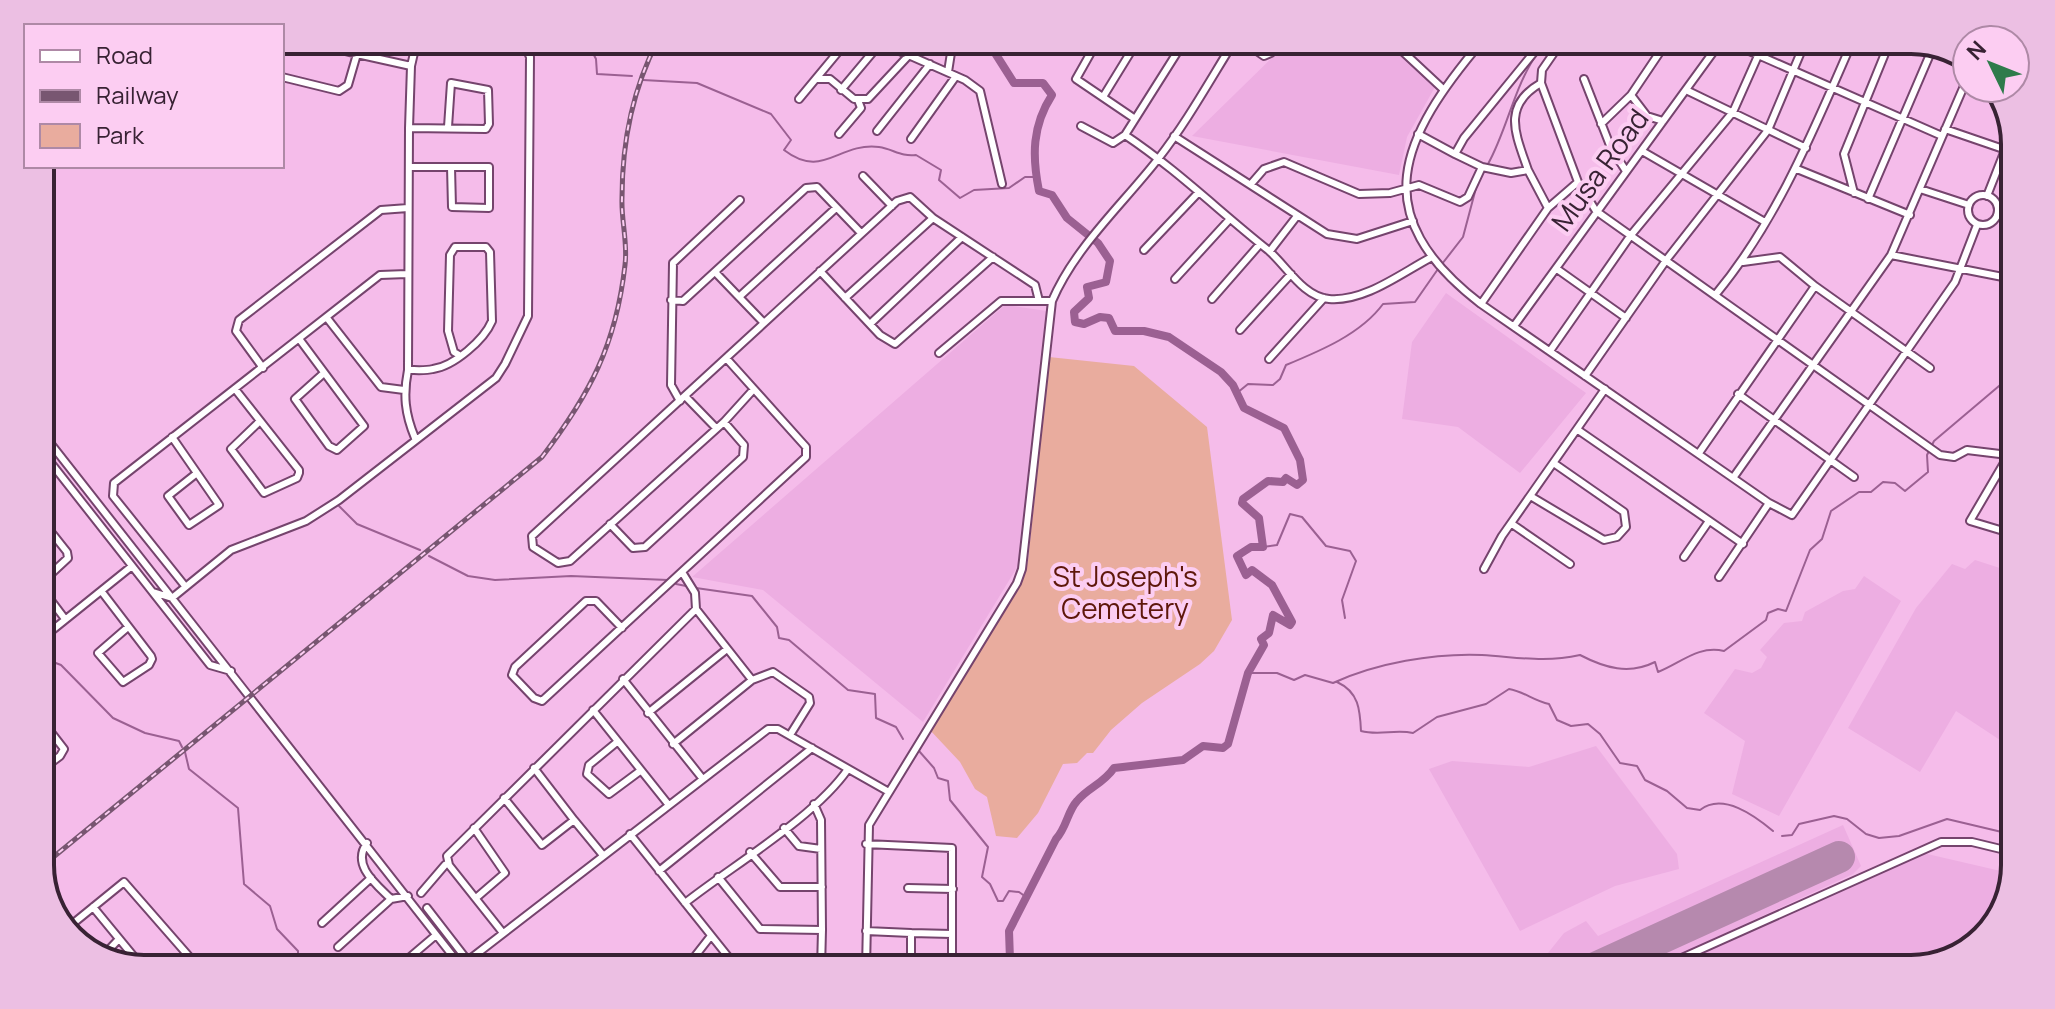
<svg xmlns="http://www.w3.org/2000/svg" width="2055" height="1009" font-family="Manrope,sans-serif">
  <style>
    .built { fill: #edaee2 }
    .green { fill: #e9ac9e }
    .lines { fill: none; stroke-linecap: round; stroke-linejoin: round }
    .stream { stroke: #9b6092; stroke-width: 2 }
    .river { stroke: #9b6092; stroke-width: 8 }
    .runway { stroke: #b689ae; stroke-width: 32 }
    .minor-casing { stroke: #75446d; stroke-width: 10 }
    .minor { stroke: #fff; stroke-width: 6 }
    .rail-casing { stroke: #785671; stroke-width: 5 }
    .rail { stroke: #fccdf2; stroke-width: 2; stroke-dasharray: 6; stroke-linecap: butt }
    .labels { text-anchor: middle; stroke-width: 8; stroke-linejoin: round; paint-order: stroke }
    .street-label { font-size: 28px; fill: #382234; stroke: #fccdf2 }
    .park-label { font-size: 28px; fill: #5e170a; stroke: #fccdf2 }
    .rim { fill: none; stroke: #382234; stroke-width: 4 }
  </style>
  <rect width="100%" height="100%" fill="#f5bcea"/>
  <path class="built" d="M1290 40H1386L1435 87 1407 137 1399 175 1192 136Z
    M1446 293 1586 393 1520 473 1458 427 1402 419 1412 342Z
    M1005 305 1047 311 1019 564 923 722 763 590 692 577Z
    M1975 560 2009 571 2007 736 2000 740 1956 711 1920 772 1848 728 1916 608 1952 564 1965 569Z
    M1864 576 1901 601 1779 816 1732 794 1745 741 1704 713 1735 669 1752 673 1761 668 1767 657 1760 650 1784 623 1802 621 1805 612 1843 591 1855 589Z
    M1596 746 1677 854 1679 869 1615 886 1520 931 1429 769 1452 761 1529 767Z
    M1843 825 1861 866 1853 874 1648 969H1522L1544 958 1564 933 1586 921 1598 936Z
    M1923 853 2005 872 2004 911 1968 952 1911 969H1667Z"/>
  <path class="green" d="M1049 357 1134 366 1207 427 1232 620 1214 651 1200 664 1142 703 1111 730 1093 753H1087L1077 763 1063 764 1038 813 1017 838 996 836 987 797 975 789 960 762 929 729 1022 577 1028 561Z"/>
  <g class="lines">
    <path class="stream" d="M586 40 596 59 597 74 632 76
      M643 80 697 83 771 114 791 140 784 150C823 180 838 142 879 147 893 149 901 157 916 155L941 170 939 180 960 198 974 190 1009 188 1025 177H1036
      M1488 164C1508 128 1514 85 1539 51
      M1442 264 1463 237 1476 188
      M1237 393 1248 384 1273 385 1280 379 1286 365C1320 351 1361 334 1383 304L1415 302 1438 269
      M339 506 357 524 420 550
      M1263 547 1277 545 1290 514 1302 517 1326 546 1350 551 1356 561 1342 600 1345 618
      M429 556 468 576 495 580 571 576 668 580
      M676 584 686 586
      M696 588 752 596 777 627 779 638 789 640 848 690 875 694 876 718 896 727 903 739
      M40 657 61 665 113 718 145 733 179 741 182 747
      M1248 673H1277L1294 680 1305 675 1333 683C1376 663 1434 653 1482 655 1517 657 1545 663 1580 655 1605 668 1629 675 1655 662L1658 672C1681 663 1698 645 1724 651L1766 620 1768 613 1778 609 1786 611 1810 550 1822 539 1831 511 1859 492H1871L1883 482 1895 483 1905 491 1928 472 1927 455 1934 441 2012 375
      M1337 682C1359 692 1360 710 1361 731 1379 736 1395 729 1413 733L1437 717 1486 704 1509 689C1523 691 1534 701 1549 704L1557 720 1571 726 1588 724 1600 734 1620 763 1637 766 1645 780 1667 791 1687 808 1700 810C1723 792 1755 816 1773 831
      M919 751 934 768 938 778 948 781 950 800 988 847 982 877 990 884 998 901H1003L1009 891 1019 892 1026 897
      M185 752 189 769 238 808 244 884 270 906 277 929 298 951V966L302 969
      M1782 836 1792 835 1799 824 1834 816 1847 819 1866 834 1879 838 1899 836 1947 819 2006 833"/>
    <path class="river" d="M980 40 979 42 995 53 1014 83H1043L1052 95C1032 126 1032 156 1039 191L1052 195 1067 218 1098 243 1110 261 1106 282 1087 287 1089 298 1074 312 1075 322 1084 324 1100 317 1109 318 1115 331H1144L1169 337 1221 372 1233 385 1244 408 1284 428 1300 460 1303 480 1297 485 1286 478 1283 482 1268 481 1243 499 1242 503 1259 518 1263 547H1251L1237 556 1246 575 1252 570 1272 585 1292 622 1290 625 1273 615 1269 633 1261 639 1264 645 1248 673 1228 744 1223 748 1203 746 1183 760 1114 768C1103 784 1089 787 1077 801 1067 812 1067 827 1056 839L1009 931 1010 960 1002 969"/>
    <path class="runway" d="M1593 969 1839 857"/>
    <defs>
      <path id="minor" d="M884 40 897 50 965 80 980 91 1002 184
        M1098 40 1076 79 1135 119
        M1241 40 1264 56 1271 53 1279 40
        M1391 40 1399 48 1416 40
        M1483 40C1400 138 1364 214 1481 304L1733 478 1891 255 2013 279
        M1551 40 1560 44 1542 70 1541 83 1578 182
        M1724 40 1942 136
        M1399 48 1443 89
        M357 54 411 66
        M948 72 953 40
        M282 77 339 91 348 85 357 54 301 40
        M818 79H830L854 99H868L923 40
        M1584 79 1611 148 1626 171
        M841 90 883 40
        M1686 90 1806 148
        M1631 95 1647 116 1663 121
        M1103 97 1138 40
        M799 99 848 40
        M1601 124 1631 95 1668 40
        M1081 126 1113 143 1125 135C1176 169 1220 212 1268 250 1286 265 1303 297 1329 299 1364 302 1400 274 1430 258
        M409 128 486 129 489 124 488 90 451 83 448 127
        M1945 129 2015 153
        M877 131 930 64
        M839 134 861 108 858 100
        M1418 134 1455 154 1464 138 1544 40
        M1125 135 1185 40
        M1174 136 1327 234 1357 239 1413 221
        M911 139 956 76
        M1642 151 1765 222
        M409 167H489V208L452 207 451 167
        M1482 167 1511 173 1528 170 1548 208
        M1797 169 1910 215
        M1528 170C1516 135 1501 106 1541 83
        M863 176 892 206
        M1251 184 1264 169 1284 162 1359 194 1390 193 1419 185 1460 202 1468 197 1482 167 1455 154
        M1920 189 1969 205
        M1854 193 1844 154 1886 51
        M1968 210a15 15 0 1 1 30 0a15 15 0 1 1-30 0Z
        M1987 196 2005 150
        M1868 199 1934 45
        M1997 215 2014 219
        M1144 250 1198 193
        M1270 251 1297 216
        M1891 255 1967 79
        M1743 262 1780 257 1815 286
        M1557 269 1626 318
        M820 271 880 335 895 344 993 257
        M715 272 764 323
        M1175 279 1228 221
        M1716 294C1778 219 1814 129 1853 40
        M739 297 836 208
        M845 298 933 218
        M1212 299 1260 244
        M671 300 683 301 806 188 817 187 861 233
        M1481 304 1548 208 1578 182 1596 211 1940 455 1954 457 1967 450 2008 455
        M327 318 381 387 404 390
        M870 324 962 237
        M1514 326 1722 40
        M1240 330 1291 274
        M300 340 364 426 337 450 329 446 295 399 324 373
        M1550 351 1631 235 1733 112 1765 40
        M939 353 1001 301H1039
        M726 358 532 536 533 547 558 563 570 561 724 422 753 390
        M1269 359 1324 298
        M263 368 236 331 239 320 381 210 408 208
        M408 370C416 370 425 371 433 369 454 366 484 340 492 321L490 252 486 247H455L450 255 448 331 454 352 459 355
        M1585 376 1667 259 1768 130 1806 40
        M235 389 299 470V473L297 478 264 493 231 449 260 421
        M1738 394 1854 477
        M685 396 716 428
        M680 401 671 385 673 263 740 200
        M40 430 463 969
        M1578 430 1743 544
        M172 437 217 502 219 505 189 525 168 496 197 473
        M415 438C405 414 403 395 408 370L409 128 411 66 417 40
        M40 449 210 665 231 671
        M1699 453 1815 286 1930 368
        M1532 497 1604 540 1617 537 1626 527 1624 512 1555 464
        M1769 503 1792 515 1955 282 1977 225
        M40 518 67 552 68 558 40 584
        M610 524 633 548 645 547 743 457 744 445 724 422
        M1512 524 1570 564
        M2010 533 1970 521 2011 451
        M1684 557 1709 521
        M1484 569 1502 536 1605 389
        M682 572 695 593 696 609 752 680
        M1719 577 1769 503 1733 478
        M40 586 65 619
        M185 586 113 496 114 483 380 275 407 274
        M102 592 151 656 152 659 149 665 123 682 98 653 128 627
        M153 592 172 598 231 550 306 521 339 500 496 378 505 364 528 316 530 57 527 50 485 40
        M622 628 596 601H586L515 667 512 675 534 698 542 701 806 457V447L726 358 897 201 910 197 933 218 1035 285 1039 301H1052
        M40 640 132 566
        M623 679 702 778
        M593 710 668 804
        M648 713 727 649
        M40 718 64 749 60 756 40 771
        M617 742 589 765 587 774 609 794 640 771
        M673 744 752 680 773 672 809 697 810 703 790 735
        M504 798 542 845 574 820 534 768
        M574 820 602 854
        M474 828 505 873 476 898
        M784 828 799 846 821 849
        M630 834 738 969
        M367 843C351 865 376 884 391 899L408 896
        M866 844 952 848V969
        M750 852 780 887H822
        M659 871 812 748
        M718 877 760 929 822 930 821 820 814 804
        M908 888 953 889
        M421 893 445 865
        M685 903C733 865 814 818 848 769
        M93 907 144 969
        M427 908 468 961
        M322 923 371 878
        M65 930 124 882 200 969
        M866 931 911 933V969
        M503 933 449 865 447 856 696 609
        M911 933 952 934
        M338 947 391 899
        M100 959 119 939
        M396 969 436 935
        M457 969 768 729H778L889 792
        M685 969 710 937
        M821 969 822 930
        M866 969 869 825 1017 583 1022 569 1052 301C1075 247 1123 204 1158 159 1187 122 1210 80 1235 40
        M1657 969 1941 842H1972L2005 850"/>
    </defs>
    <use href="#minor" class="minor-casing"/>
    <use href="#minor" class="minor"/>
    <defs>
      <path id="rail" d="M40 868 542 457C590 394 616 345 625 265 628 243 621 220 622 198 622 142 632 90 658 40"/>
    </defs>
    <use href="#rail" class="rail-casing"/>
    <use href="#rail" class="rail"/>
  </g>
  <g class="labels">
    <g class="street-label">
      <text transform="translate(1600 170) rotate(-54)" y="10">Musa Road</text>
    </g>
    <g class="park-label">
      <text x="1125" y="587">St Joseph's<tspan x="1125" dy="32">Cemetery</tspan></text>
    </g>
  </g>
  <path d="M0 0H2055V1009H0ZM144 54H1911A90 90 0 0 1 2001 144V865A90 90 0 0 1 1911 955H144A90 90 0 0 1 54 865V144A90 90 0 0 1 144 54Z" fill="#ecbfe3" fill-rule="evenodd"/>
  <path class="rim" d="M144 54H1911A90 90 0 0 1 2001 144V865A90 90 0 0 1 1911 955H144A90 90 0 0 1 54 865V144A90 90 0 0 1 144 54Z"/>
  <rect x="24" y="24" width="260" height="144" fill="#fccdf2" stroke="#ae89a6" stroke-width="2"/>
  <rect x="40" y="50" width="40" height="12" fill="#ffffff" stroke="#ae89a6" stroke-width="2"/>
  <text x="96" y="64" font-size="24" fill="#382234">Road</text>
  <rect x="40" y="90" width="40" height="12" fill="#785671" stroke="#ae89a6" stroke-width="2"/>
  <text x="96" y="104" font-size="24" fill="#382234">Railway</text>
  <rect x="40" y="124" width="40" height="24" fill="#e9ac9e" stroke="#ae89a6" stroke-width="2"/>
  <text x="96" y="144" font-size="24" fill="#382234">Park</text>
  <g transform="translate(1991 64) rotate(313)"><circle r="38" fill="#fccdf2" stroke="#ae89a6" stroke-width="2"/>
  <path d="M0-6L14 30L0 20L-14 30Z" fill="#2e7b4b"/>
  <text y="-12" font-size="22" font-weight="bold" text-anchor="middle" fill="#382234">N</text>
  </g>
</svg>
